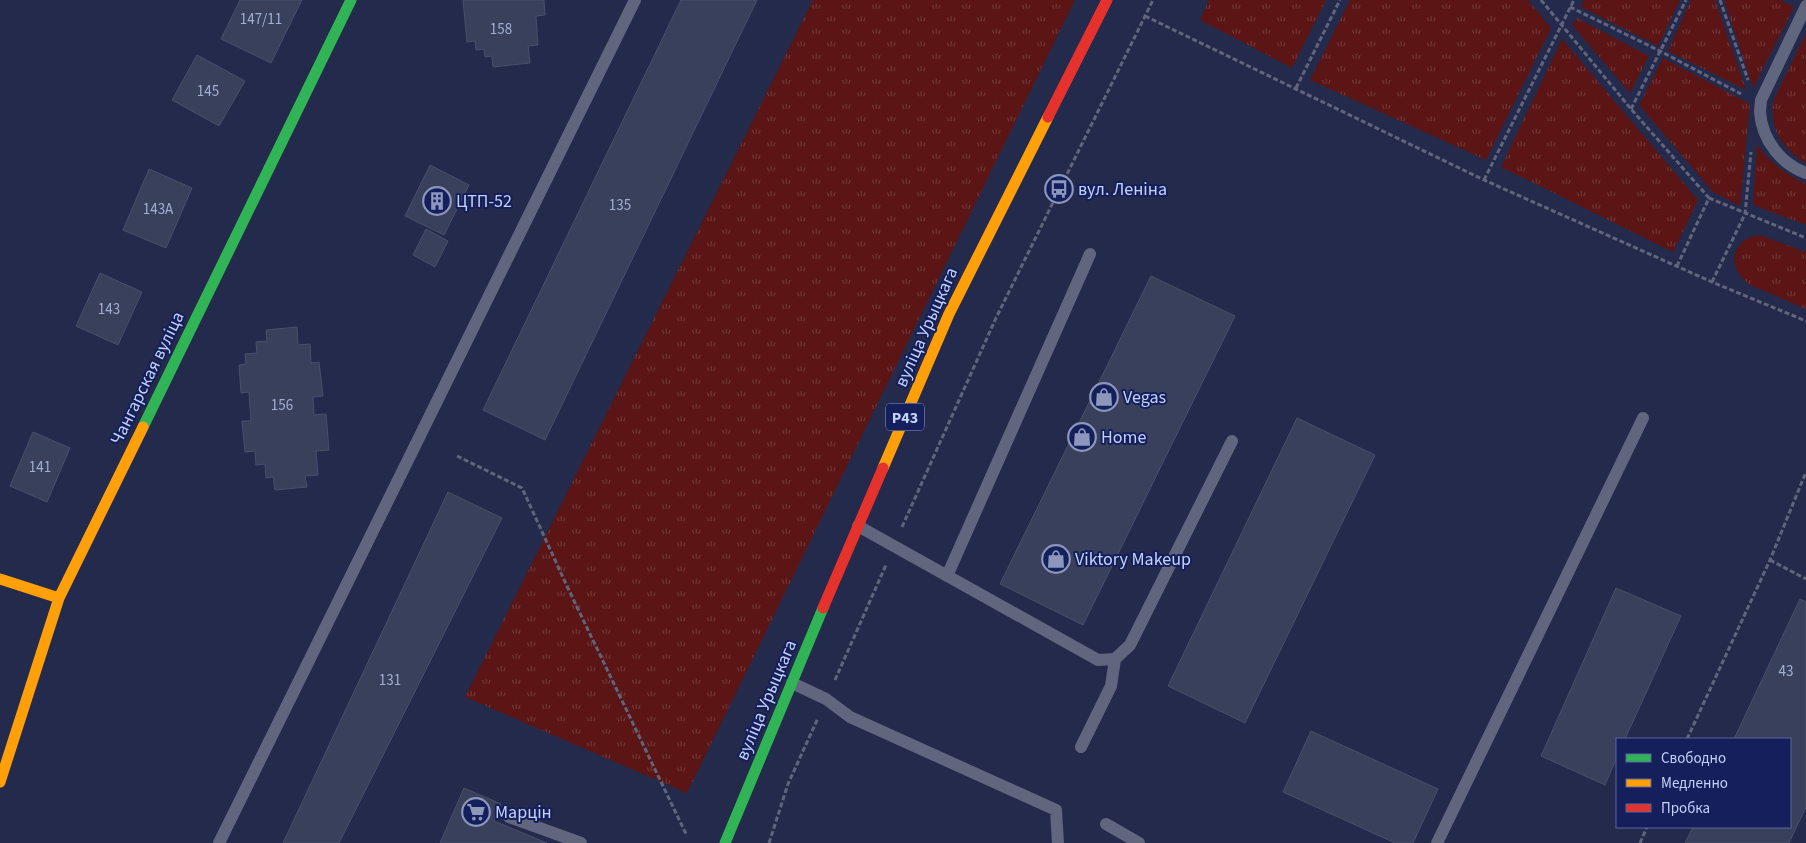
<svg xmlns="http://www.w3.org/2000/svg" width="1806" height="843" font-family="'Source Sans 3',sans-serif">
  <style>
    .grass { fill: url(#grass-tufts) }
    .building { fill: #39405c; stroke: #494f6b }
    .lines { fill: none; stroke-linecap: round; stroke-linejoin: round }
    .path { stroke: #60657d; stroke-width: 3; stroke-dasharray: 5 2.5; stroke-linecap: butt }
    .lane { stroke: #5f667e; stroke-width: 12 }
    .fast { stroke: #30b455; stroke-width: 11 }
    .slow { stroke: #ff9f0a; stroke-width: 11 }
    .jam { stroke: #e5322d; stroke-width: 11 }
    .labels { text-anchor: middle; stroke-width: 4; stroke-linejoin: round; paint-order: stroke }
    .number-label { font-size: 15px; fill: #a2aed1 }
    .shield { fill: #141f5b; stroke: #909cc9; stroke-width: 1 }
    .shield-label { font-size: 16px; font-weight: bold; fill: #c5d2f8 }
    .poi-label { font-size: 18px; fill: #c5d2f8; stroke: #141f5b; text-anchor: start }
    .street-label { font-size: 18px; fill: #c5d2f8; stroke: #141f5b }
  </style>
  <defs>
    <pattern id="grass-tufts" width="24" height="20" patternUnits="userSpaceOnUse" patternTransform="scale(1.25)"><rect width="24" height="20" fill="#5a1514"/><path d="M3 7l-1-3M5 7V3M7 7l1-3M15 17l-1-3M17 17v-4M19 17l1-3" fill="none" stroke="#703637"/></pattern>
  </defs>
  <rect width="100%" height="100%" fill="#242a4b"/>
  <path class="grass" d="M813 0H1075L687 793 465 697Z
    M1209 0H1326L1292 68 1200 20Z
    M1350 0H1528L1551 28 1486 160 1310 80Z
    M1584 0H1680L1658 46 1581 7Z
    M1691 0H1715L1746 90 1668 51Z
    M1724 0H1781L1794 7 1753 88Z
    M1577 18 1649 56 1630 93 1572 25Z
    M1806 33V163C1782 150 1770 129 1773 102Z
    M1562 39 1698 200 1673 252 1501 167Z
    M1663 58 1750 104 1740 206 1713 192 1639 105Z
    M1757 144C1769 163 1786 174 1806 184V225L1753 205Z
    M1760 235 1806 252V309L1750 285C1726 268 1730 239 1760 235Z"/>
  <path class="building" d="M240 0H302L271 63 221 39Z
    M463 0H544L545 15 536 16 538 45 528 46 530 63 493 67 492 56 485 57 484 49 476 50 475 41 467 42Z
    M681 0H757L545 440 483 410Z
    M197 55 245 81 219 126 172 100Z
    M430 165 469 185 444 235 405 216Z
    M149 169 192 188 166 248 123 230Z
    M426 229 448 241 435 267 413 255Z
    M100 273 142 292 118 345 76 326Z
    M1151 276 1235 316 1083 625 1000 584Z
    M297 327 298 345 310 344 311 363 319 362 323 396 313 397 314 415 326 414 329 450 316 451 318 475 305 476 307 487 275 490 273 477 266 478 265 464 256 465 255 451 245 452 242 421H251L249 392 241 393 239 365 246 364 245 354 257 353 256 342 267 341 266 330Z
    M1297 418 1375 455 1245 723 1168 686Z
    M33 432 70 448 47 502 10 486Z
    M448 492 502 518 339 843H283Z
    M1616 588 1681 616 1625 739H1617V757L1605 785 1541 756Z
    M1800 599 1806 602V807L1789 843H1685L1693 827H1790V739H1734Z
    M1311 731 1438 789 1413 843H1395L1283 792Z
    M464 788 501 804 494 821 547 843H440Z"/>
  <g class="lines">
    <path class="path" d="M1541 0 1631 109 1709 198 1677 266
      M1720 0 1748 80
      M1570 7 1660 51 1741 94
      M1145 16 1484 180 1712 282 1806 321
      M1296 88 1340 0
      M1631 109 1686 0
      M1484 180 1574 0
      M1709 198 1806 238
      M1712 282 1745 214 1751 152
      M457 456 522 488 566 584 687 836
      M902 527 996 318 1153 0
      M1770 560 1806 579
      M835 680 886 565
      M1687 739 1770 560 1806 472
      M769 843 788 784 818 718
      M1640 843 1647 827"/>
    <path class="lane" d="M1806 6 1761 100C1761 104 1760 108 1760 112 1762 140 1781 164 1806 173
      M858 526 1098 660 1115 659 1130 645 1232 441
      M947 576 1090 254
      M792 683 826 699 850 717 1056 810 1058 843
      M1081 747 1111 686 1115 659
      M509 817 581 843
      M1106 824 1139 843
      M219 843 635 0
      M1437 843 1643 418"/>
    <path class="fast" d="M143 427 351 0
      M725 843 823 608"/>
    <path class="slow" d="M883 468 949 314 1048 117
      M0 579 59 598
      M0 782 59 598 143 427"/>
    <path class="jam" d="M1048 117 1107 0
      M823 608 883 468"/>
  </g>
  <defs>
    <symbol id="bus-ring" viewBox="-11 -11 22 22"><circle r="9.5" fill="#141f5b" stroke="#8d97bb" stroke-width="1.5"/><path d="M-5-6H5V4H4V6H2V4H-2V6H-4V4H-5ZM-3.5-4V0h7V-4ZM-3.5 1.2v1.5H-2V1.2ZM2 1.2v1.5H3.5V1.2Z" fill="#8d97bb"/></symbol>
    <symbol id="building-ring" viewBox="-11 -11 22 22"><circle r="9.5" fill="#141f5b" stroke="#8d97bb" stroke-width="1.5"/><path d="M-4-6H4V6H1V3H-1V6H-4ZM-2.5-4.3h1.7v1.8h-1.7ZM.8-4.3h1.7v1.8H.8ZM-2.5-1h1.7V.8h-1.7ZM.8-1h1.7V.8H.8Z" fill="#8d97bb"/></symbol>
    <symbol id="shop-ring" viewBox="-11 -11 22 22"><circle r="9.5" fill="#141f5b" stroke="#8d97bb" stroke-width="1.5"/><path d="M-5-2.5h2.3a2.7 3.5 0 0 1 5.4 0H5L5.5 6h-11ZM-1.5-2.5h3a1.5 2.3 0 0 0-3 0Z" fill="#8d97bb"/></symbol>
    <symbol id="supermarket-ring" viewBox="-11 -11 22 22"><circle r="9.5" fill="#141f5b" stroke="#8d97bb" stroke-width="1.5"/><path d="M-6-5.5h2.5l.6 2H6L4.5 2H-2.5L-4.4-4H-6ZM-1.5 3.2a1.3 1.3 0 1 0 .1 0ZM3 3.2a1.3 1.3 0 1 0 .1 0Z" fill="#8d97bb"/></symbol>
  </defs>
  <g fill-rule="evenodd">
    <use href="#bus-ring" x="1043" y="173" width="32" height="32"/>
    <use href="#building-ring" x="421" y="185" width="32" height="32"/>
    <use href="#shop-ring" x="1088" y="381" width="32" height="32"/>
    <use href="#shop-ring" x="1066" y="421" width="32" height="32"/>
    <use href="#shop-ring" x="1040" y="543" width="32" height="32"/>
    <use href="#supermarket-ring" x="460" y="796" width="32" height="32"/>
  </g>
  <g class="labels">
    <g class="number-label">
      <text x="261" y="24">147/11</text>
      <text x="501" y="34">158</text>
      <text x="208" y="96">145</text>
      <text x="620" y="210">135</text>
      <text x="158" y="214">143А</text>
      <text x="109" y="314">143</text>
      <text x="282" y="410">156</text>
      <text x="40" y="472">141</text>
      <text x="1786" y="676">43</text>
      <text x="390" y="685">131</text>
    </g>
    <rect class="shield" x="886" y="403.5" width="38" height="27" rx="4"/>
    <g class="shield-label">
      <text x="905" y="423">Р43</text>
    </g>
    <g class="poi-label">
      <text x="1078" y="195">вул. Леніна</text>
      <text x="456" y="207">ЦТП-52</text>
      <text x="1123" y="403">Vegas</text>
      <text x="1101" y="443">Home</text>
      <text x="1075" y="565">Viktory Makeup</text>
      <text x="495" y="818">Марцін</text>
    </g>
    <g class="street-label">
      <text transform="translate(926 327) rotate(-66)" y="6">вуліца Урыцкага</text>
      <text transform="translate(147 378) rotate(-64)" y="6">Чангарская вуліца</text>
      <text transform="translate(766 700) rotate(-67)" y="6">вуліца Урыцкага</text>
    </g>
  </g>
  <rect x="1616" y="738" width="175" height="90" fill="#141f5b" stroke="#5b679a"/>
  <rect x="1626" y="754" width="25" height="8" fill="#30b455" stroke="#5b679a"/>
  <text x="1661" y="763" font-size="15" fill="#c5d2f8">Свободно</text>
  <rect x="1626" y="779" width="25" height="8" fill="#ff9f0a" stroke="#5b679a"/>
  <text x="1661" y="788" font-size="15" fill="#c5d2f8">Медленно</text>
  <rect x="1626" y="804" width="25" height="8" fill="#e5322d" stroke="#5b679a"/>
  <text x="1661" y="813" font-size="15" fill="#c5d2f8">Пробка</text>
</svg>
